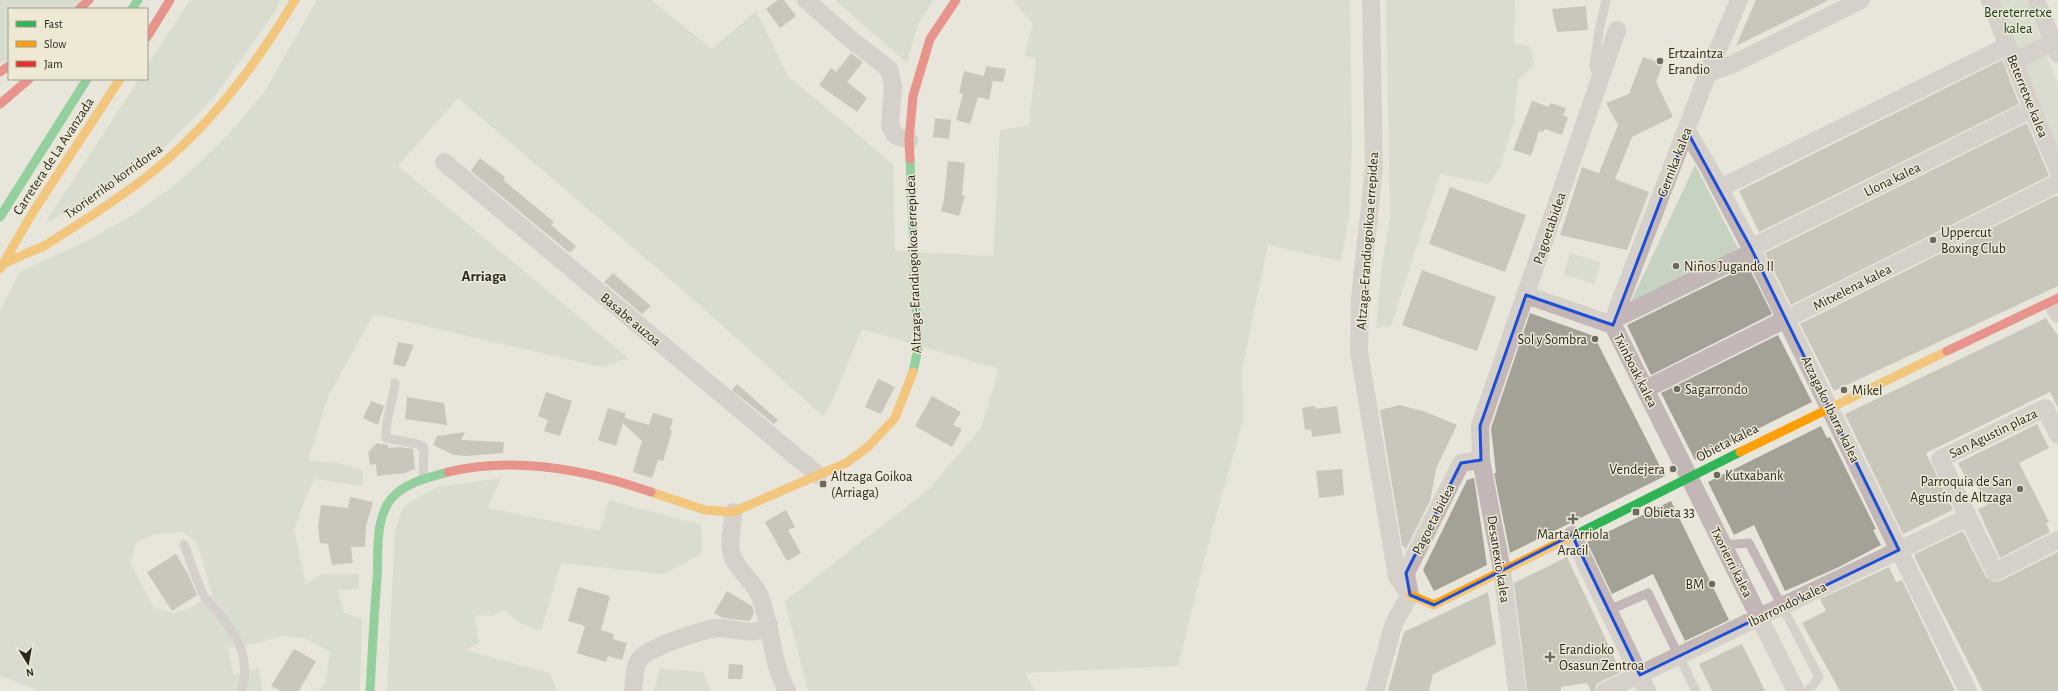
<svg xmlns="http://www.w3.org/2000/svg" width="2058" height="691" font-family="'Alegreya Sans',sans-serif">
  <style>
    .green { fill: #c6d2c2; fill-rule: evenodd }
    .building { fill: #a4a297 }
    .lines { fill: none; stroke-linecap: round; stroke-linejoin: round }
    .lane { stroke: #c2b6b6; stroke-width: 9 }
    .street { stroke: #c2b6b6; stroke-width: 18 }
    .fast { stroke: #30b455; stroke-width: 9 }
    .slow { stroke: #ff9f0a; stroke-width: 9 }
    .jam { stroke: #e5322d; stroke-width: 9 }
    .slow-bridge { stroke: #ff9f0a; stroke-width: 9 }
    .marked { fill: none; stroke: #1d4ed8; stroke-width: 3; stroke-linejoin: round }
    .poi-dot { fill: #6c6a61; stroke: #eee9d5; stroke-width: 1.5 }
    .labels { text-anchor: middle; stroke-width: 3; stroke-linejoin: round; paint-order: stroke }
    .park-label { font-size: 14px; fill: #103d1c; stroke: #eee9d5 }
    .poi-label { font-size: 14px; fill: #29271f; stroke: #eee9d5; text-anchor: start }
    .street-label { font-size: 14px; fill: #29271f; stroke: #eee9d5 }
    .neighbourhood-label { font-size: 15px; font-weight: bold; fill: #29271f; stroke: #eee9d5 }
  </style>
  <rect width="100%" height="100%" fill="#e8e6db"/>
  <path class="green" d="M0 0H81L71 9H9V58L0 64Z
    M190 0H280L276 10 215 96 158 154 106 191 45 223 139 79H147V66Z
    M317 0H651L712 49 756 11 788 76 893 164 895 251 993 256 1000 130 1029 125 1036 59 1025 55 1033 24 1013 0H1350L1352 149 1349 216 1341 261 1268 245 1242 369 1243 420 1207 549 1178 666 1025 673 1035 691H808L785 601 929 489 981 428 999 369 862 329 833 399 823 416 687 294 458 98 398 166 628 358 601 367 374 314 329 394 308 461 336 462 363 471V486L314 479 303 504 294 530 306 584 322 574H359V589L338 590 344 613 362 619 360 691H318L326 682 330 652 304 638 280 636 255 644 228 647 233 675 259 668 262 691H35L36 689 0 676V310L20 272 89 240 136 213 181 180 225 138 263 94ZM182 532 197 542 212 594 190 608 173 613 154 608 131 564 135 543 155 534Z
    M835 0H933L917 26 907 63Z
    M1386 0H1515L1514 43 1531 47 1534 65 1518 80 1514 121 1500 167 1489 184 1440 174 1391 326 1376 328 1381 272 1390 217Z
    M1993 0H2026L2058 84V155Z
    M1695 165 1742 256 1626 312Z
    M1571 253 1601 263 1594 284 1563 274Z
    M501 478 488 508 600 531 609 500 701 525 702 553 663 574 561 563 541 631 520 623 504 610 492 616 475 615 479 643 465 650 550 673 557 691H387L395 531 403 507 437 487Z
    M660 668 703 672 711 691H654Z"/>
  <path class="building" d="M778 0H784L796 16 780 28 766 9Z
    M1756 0H1829L1736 46Z
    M1586 6 1588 30 1557 32 1552 9Z
    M851 53 863 62 847 82 867 98 857 112 819 85 831 68 836 72Z
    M1643 57 1663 64 1656 82 1673 117 1632 137 1615 179 1649 192 1627 250 1560 235 1582 167 1599 173 1618 125 1606 103 1629 94Z
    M2002 60 2019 104 1759 232 1739 191Z
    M986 66 1006 69 1003 82 993 81 989 100 978 97 970 124 956 120 963 94 959 93 964 71 984 76Z
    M1532 101 1549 107 1550 103 1566 108 1563 116 1568 117 1562 135 1545 129 1543 132 1539 131 1531 156 1513 150Z
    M935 118 951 120 949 139 933 137Z
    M2027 123 2049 176 1791 305 1765 253Z
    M480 158 505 177 503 180 554 222 551 225 576 246 570 253 471 171Z
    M948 161 965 163 962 195 965 196 959 216 941 211 944 199Z
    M1450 187 1526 215 1505 272 1429 244Z
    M2055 196H2058V286L1834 391 1800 324Z
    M1748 266 1772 314 1651 375 1627 325Z
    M1422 270 1496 297 1477 351 1402 325Z
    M613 273 651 306 642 314 604 282Z
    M1530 313 1594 336 1665 476 1510 553 1494 473H1496L1491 428Z
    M2046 318 2058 336V408L2050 392 1926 453 1953 510 1903 534 1845 414Z
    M1778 335 1812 402 1695 460 1661 393Z
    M398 342 414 345 405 367 393 364Z
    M878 379 895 387 881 414 865 407Z
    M737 384 778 420 774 424 732 390Z
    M546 392 572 401 560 436 544 431 548 420 538 416Z
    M932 396 961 412 953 425 962 429 952 447 915 426Z
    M407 397 444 403 447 425 405 419Z
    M371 401 384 406 378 425 363 418Z
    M1400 405 1426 412 1457 425 1437 466 1430 501 1406 549 1402 545 1380 410Z
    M1315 406V409L1337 406 1341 433 1312 437 1311 429 1305 430 1302 408Z
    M608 408 625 413V418L649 425 653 413 673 419 670 430 672 431 663 461 658 460 652 478 633 472 642 441 623 423 616 446 598 440Z
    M2037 424 2049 448 2019 463 2049 522 2046 523 2050 532 2000 558 1978 509 1987 505 1976 484 1971 487 1958 463Z
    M1821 426 1827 438 1830 437 1876 529 1873 530 1881 545 1839 567 1785 591 1754 525 1734 535 1708 482Z
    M465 432 461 440 504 442 503 453 466 456 454 455 433 445 437 436Z
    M377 443 388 445V448L400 447 413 449 415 469 405 473 377 476 376 464 370 465 368 452Z
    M1342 469 1344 495 1319 498 1316 471Z
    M1474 478 1487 565 1434 591 1423 570 1467 480Z
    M350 497 373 502 366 526 365 547H351L353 563 332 565 328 544 320 543 318 526 321 505 348 508Z
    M1671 501 1729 620 1685 641 1653 574 1612 594 1587 542Z
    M786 510 795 527 788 530 801 553 787 561 765 522Z
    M1963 531 1986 577 1994 582 2000 581 2058 552V691H1983L1915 558V554Z
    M176 554 188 574 197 595 172 611 147 572Z
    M1567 557 1621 672 1600 682 1596 685 1595 691H1591L1587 683 1561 687V691H1527L1514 583Z
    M1889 567 1896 582 1902 580 1955 691H1840L1802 623 1826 611 1820 599Z
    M578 587 610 596 601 630 614 634 613 639 627 643 622 660 608 656 606 662 577 653 585 626 568 621Z
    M727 591 752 606 754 613 750 621 723 618 714 613Z
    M1488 592 1496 644 1433 674 1429 691H1388L1404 632Z
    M1742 644 1765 691H1712L1699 664Z
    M294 649 316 661 299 691H281L271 686Z
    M729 664 743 665 742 679H728Z"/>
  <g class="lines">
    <path class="lane" d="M1598 78 1594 66 1599 31 1606 0
      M395 383C393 401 385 420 386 438L417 444 424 447 423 479
      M184 544C191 561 197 585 206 599 211 606 219 612 224 620 242 643 249 662 242 691
      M1723 545 1749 543 1819 677 1808 691
      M1609 610 1648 593 1696 691"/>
    <path class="street" d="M806 0 848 37 889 69 893 85 890 126 896 136 909 140
      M1371 0 1374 169 1360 298 1359 352 1397 577 1410 595
      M1990 0 2031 106 2058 170
      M2036 0 2058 54
      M2013 62 2048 45
      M1708 73 1731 65 1861 0
      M1687 131 1709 168 1751 248 1968 691
      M444 162 818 475
      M1720 188 2007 46
      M1751 248 2032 109
      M1526 295 1613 325 1796 691
      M2055 308 2058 314
      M1621 316 1744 256
      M1613 325 1618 307 1708 73 1739 0
      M1646 389 2058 183
      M2058 435 2045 408 1940 459 1995 572 2058 540
      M733 512C733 523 729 541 731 551 734 568 752 579 759 594 772 625 771 662 787 691
      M1572 535 1647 691
      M1409 590 1406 573 1461 463 1481 460
      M633 691C634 682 634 669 638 661 643 649 706 628 719 628 738 628 753 638 769 625
      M1375 691 1394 623 1410 595
      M1517 691 1502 570 1481 460 1480 426 1617 30
      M1605 691 1968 517"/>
    <path class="fast" d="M132 9 138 0
      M910 159 918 349 913 372
      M0 217 87 79
      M1571 537 1740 452
      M370 691C372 654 374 616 377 579 379 553 374 521 391 499 405 482 428 478 448 472"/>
    <path class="slow" d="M91 216C119 197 146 179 171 156 222 111 260 57 295 0
      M0 269 33 212 120 79
      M1740 452 1947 351
      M651 492 705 510 733 512 846 463 868 447 895 418 913 372
      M1410 595 1434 605 1571 537"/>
    <path class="jam" d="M79 9 89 0
      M147 37 170 0
      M0 72 9 66
      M0 104 29 79
      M910 159 909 140 913 96 930 39 956 0
      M1947 351 2058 298
      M448 472C514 456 588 470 651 492"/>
    <path class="slow-bridge" d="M0 265 44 246 91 216"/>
  </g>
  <path d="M0 0H2058V691H0ZM1687 131 1751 248 1899 550 1640 675 1572 535 1434 605 1410 595 1406 573 1461 463 1481 460 1480 426 1526 295 1613 325Z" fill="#e8e6db" fill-opacity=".55" fill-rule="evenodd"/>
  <path class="marked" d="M1687 131 1751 248 1899 550 1640 675 1572 535 1434 605 1410 595 1406 573 1461 463 1481 460 1480 426 1526 295 1613 325Z"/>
  <g class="poi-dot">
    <circle cx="1660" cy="61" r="4"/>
    <circle cx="1933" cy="240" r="4"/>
    <circle cx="1676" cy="266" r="4"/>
    <circle cx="1595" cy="339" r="4"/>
    <circle cx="1677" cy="389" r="4"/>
    <circle cx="1844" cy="390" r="4"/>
    <circle cx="1673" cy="469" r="4"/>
    <circle cx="1717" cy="475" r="4"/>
    <rect x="819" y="480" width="8" height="8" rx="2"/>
    <circle cx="2020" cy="489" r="4"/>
    <rect x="1632" y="508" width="8" height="8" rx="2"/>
    <path d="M1571 513h4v4h4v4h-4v4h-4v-4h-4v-4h4z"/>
    <circle cx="1712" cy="584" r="4"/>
    <path d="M1548 651h4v4h4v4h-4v4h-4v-4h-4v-4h4z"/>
  </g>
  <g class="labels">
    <g class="park-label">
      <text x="2018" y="17">Bereterretxe<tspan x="2018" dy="16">kalea</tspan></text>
    </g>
    <g class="poi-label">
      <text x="1668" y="58">Ertzaintza<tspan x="1668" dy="16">Erandio</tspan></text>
      <text x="1941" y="237">Uppercut<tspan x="1941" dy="16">Boxing Club</tspan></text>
      <text x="1684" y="271">Niños Jugando II</text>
      <text x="1587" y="344" text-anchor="end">Sol y Sombra</text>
      <text x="1685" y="394">Sagarrondo</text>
      <text x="1852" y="395">Mikel</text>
      <text x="1665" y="474" text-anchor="end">Vendejera</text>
      <text x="1725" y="480">Kutxabank</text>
      <text x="831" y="481">Altzaga Goikoa<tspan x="831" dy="16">(Arriaga)</tspan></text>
      <text x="2012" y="486" text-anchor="end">Parroquia de San<tspan x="2012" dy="16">Agustín de Altzaga</tspan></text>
      <text x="1644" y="517">Obieta 33</text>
      <text x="1573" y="539" text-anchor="middle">Marta Arriola<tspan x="1573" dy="16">Aracil</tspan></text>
      <text x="1704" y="589" text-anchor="end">BM</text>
      <text x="1559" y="654">Erandioko<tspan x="1559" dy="16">Osasun Zentroa</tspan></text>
    </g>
    <g class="street-label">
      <text transform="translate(2028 96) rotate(68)" y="5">Beterretxe kalea</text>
      <text transform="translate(53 156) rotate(-57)" y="5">Carretera de La Avanzada</text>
      <text transform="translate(1674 162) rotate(-69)" y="5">Gernika kalea</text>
      <text transform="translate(1892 179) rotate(-26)" y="5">Llona kalea</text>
      <text transform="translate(113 181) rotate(-36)" y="5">Txorierriko korridorea</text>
      <text transform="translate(1549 228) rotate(-71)" y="5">Pagoetabidea</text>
      <text transform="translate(1367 241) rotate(-86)" y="5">Altzaga-Erandiogoikoa errepidea</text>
      <text transform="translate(913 264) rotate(-92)" y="5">Altzaga-Erandiogoikoa errepidea</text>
      <text transform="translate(1852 287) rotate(-27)" y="5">Mitxelena kalea</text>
      <text transform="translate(631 319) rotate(40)" y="5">Basabe auzoa</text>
      <text transform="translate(1636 370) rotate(63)" y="5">Txinboak kalea</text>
      <text transform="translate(1831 409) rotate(64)" y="5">Atzagako Ibarra kalea</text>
      <text transform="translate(1993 433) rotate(-26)" y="5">San Agustin plaza</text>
      <text transform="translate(1727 442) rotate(-27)" y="5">Obieta kalea</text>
      <text transform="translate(1433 519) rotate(-63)" y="5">Pagoeta bidea</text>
      <text transform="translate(1499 559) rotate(81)" y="5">Desanexio kalea</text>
      <text transform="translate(1732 562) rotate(63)" y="5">Txorierri kalea</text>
      <text transform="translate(1787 604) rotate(-26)" y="5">Ibarrondo kalea</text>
    </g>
    <g class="neighbourhood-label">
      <text x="484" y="281">Arriaga</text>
    </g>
  </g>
  <rect x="8" y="8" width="140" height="72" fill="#eee9d5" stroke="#9f9b8c"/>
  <rect x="16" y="21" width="20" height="6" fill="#30b455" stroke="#9f9b8c"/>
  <text x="44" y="28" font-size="12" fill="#29271f">Fast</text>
  <rect x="16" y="41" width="20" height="6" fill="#ff9f0a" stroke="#9f9b8c"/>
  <text x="44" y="48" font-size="12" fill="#29271f">Slow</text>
  <rect x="16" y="61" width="20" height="6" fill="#e5322d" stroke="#9f9b8c"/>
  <text x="44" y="68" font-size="12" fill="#29271f">Jam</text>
  <g transform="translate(28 663) rotate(169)" stroke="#eee9d5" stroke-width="3" paint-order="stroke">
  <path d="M0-3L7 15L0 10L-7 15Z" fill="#29271f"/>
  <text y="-6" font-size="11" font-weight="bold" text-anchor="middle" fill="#29271f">N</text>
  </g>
</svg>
